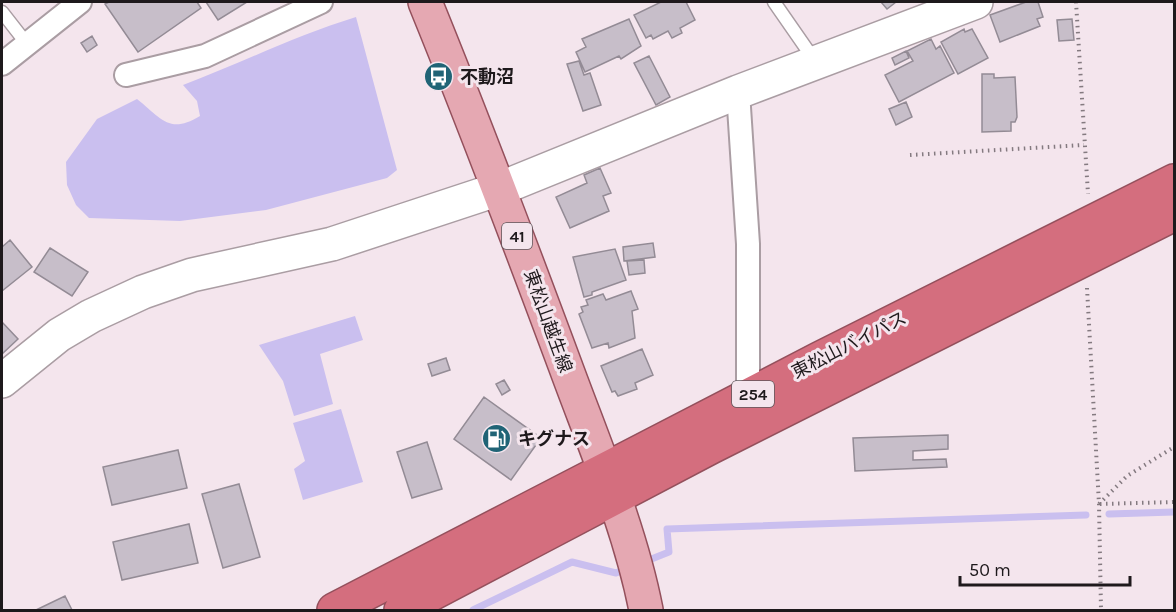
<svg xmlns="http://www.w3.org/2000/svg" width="1176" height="612" font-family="Karla,'Noto Sans JP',sans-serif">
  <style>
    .water { fill: #cabfef }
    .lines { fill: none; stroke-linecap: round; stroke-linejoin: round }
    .stream { stroke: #cabfef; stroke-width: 7 }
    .building { fill: #c7bec9; stroke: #938b95; stroke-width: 1.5 }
    .lane-casing { stroke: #aa9da3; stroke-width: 15 }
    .street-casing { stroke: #aa9da3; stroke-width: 26 }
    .secondary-casing { stroke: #aa9da3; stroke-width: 36 }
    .primary-casing { stroke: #94505c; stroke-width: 36 }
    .highway-casing { stroke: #94505c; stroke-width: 36 }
    .path { stroke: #847a80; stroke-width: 4; stroke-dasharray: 1.5 4.5; stroke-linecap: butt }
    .lane { stroke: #fff; stroke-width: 12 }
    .street { stroke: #fff; stroke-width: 22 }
    .secondary { stroke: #fff; stroke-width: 33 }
    .primary { stroke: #e5a8b2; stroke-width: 33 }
    .highway { stroke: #d46e7e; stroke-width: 33 }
    .labels { text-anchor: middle; stroke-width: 6; stroke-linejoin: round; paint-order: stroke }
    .shield { fill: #f4e5ed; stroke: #5e565b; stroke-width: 1.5 }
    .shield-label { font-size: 16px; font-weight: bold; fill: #1e191c }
    .poi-label { font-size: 18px; font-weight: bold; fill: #1e191c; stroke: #f4e5ed; text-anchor: start }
    .street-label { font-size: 18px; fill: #1e191c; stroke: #f4e5ed }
  </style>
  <rect width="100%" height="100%" fill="#f4e5ed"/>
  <path class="water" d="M356 17 397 170 387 178 266 210 180 221 89 218 76 205 67 185 66 162 97 119 137 99C161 118 169 135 200 116L197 101 183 85C241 63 297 35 356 17Z
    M355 316 363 340 320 354 333 404 294 416 283 381 259 345Z
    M341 409 363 482 303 500 294 469 305 461 293 423Z"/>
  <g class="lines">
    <path class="stream" d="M1109 514 1174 512
      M644 562 669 552 667 529 1086 515
      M473 610 572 562 616 573 628 568"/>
  </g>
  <path class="building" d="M109 2H197L201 8 138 52 105 4Z
    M206 2H247L218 20Z
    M661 2H686L695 20 680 28 682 33 672 38 668 31 653 39 651 35 646 38 634 15Z
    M881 2H896L887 9Z
    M1026 2H1038L1043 17 1037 19 1040 26 1000 42 990 15Z
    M629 19 641 46 621 59 619 56 585 72 576 52 586 47 582 39Z
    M1072 19 1074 40 1059 41 1057 20Z
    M964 29 965 32 972 29 988 58 958 74 941 42Z
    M92 36 97 45 87 52 81 43Z
    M931 39 936 49 940 46 954 73 899 102 885 75 913 61 907 51Z
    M906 51 909 58 895 65 892 58Z
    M649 56 670 97 656 105 634 63Z
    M579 61 584 75 590 73 601 105 583 111 567 64Z
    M982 74H994V78L1015 77 1017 117 1015 122H1011V131L982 132Z
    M906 102 912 117 896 125 889 109Z
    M600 168 611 193 603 196 609 211 570 228 556 197 587 183 584 175Z
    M10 240 32 267 2 291V247Z
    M653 243 655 257 624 261 623 247Z
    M50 248 88 272 72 296 34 272Z
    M615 249 626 280 592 292V295L584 297 573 257Z
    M644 260 645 273 629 275 627 261Z
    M631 291 638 309 632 311 635 338 609 348 608 343 592 348 579 314 583 312 581 307 588 305 586 300 603 294 606 300Z
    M2 322 18 339 2 354Z
    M642 349 653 375 635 383 637 389 618 396 615 391 612 392 601 366Z
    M446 358 450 370 432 376 428 364Z
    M504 380 510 390 502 395 496 384Z
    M484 397 541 438 511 480 454 439Z
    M948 435V449L913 451V460L946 459 947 467 855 471 853 438Z
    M427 442 442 489 412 498 397 452Z
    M178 450 187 488 112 505 103 467Z
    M239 484 260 557 223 568 202 494Z
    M189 524 198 563 122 580 113 542Z
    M65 596 72 610H36Z"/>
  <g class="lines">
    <defs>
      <path id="lane" d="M774 2 815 61
        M2 12 27 44"/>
      <path id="street" d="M2 64 80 2
        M126 75 205 56 321 2
        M738 92 748 244V397"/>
      <path id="secondary" d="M2 381 59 335 91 316 143 292 192 275 332 244 499 189 738 92 976 2"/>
      <path id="primary" d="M425 2C474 122 520 244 565 365 594 444 630 528 646 610"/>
      <path id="highway" d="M334 610 819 359 1174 181
        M401 610 711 447 1174 214"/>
    </defs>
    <use href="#lane" class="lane-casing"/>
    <use href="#street" class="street-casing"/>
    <use href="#secondary" class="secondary-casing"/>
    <use href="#primary" class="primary-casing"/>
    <use href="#highway" class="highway-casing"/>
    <path class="path" d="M1076 2 1088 194
      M910 155 1084 145
      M1087 288 1099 504 1101 610
      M1099 504 1127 476 1174 447
      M1100 504 1174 502"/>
    <use href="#lane" class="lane"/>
    <use href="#street" class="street"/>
    <use href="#secondary" class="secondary"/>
    <use href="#primary" class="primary"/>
    <use href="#highway" class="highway"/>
  </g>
  <defs>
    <symbol id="bus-disc" viewBox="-11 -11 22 22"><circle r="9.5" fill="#206476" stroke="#f4e5ed"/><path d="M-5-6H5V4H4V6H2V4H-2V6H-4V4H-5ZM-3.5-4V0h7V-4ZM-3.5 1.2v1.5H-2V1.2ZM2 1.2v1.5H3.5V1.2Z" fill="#fff"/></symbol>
    <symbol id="fuel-disc" viewBox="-11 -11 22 22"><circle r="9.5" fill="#206476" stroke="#f4e5ed"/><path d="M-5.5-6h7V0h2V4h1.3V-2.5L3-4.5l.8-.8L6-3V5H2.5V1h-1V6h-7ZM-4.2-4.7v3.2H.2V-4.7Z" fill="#fff"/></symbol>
  </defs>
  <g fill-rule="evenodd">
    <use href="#bus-disc" x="422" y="60" width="33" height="33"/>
    <use href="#fuel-disc" x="480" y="422" width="33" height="33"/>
  </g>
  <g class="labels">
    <g class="shield">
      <rect x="502" y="223" width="30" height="26" rx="4.5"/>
      <rect x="732" y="381" width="42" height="26" rx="4.5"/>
    </g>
    <g class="shield-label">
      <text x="517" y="242">41</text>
      <text x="753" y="400">254</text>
    </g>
    <g class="poi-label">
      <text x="460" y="83">不動沼</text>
      <text x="518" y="445">キグナス</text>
    </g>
    <g class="street-label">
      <text transform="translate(548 321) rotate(70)" y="6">東松山越生線</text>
      <text transform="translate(849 345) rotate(-27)" y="6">東松山バイパス</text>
    </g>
  </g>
  <rect width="1176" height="612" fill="none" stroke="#1e191c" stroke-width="6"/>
  <path d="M960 576v9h170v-9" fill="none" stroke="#1e191c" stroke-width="3"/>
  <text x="969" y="576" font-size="18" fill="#1e191c" stroke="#f4e5ed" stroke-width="4.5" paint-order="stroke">50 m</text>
</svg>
